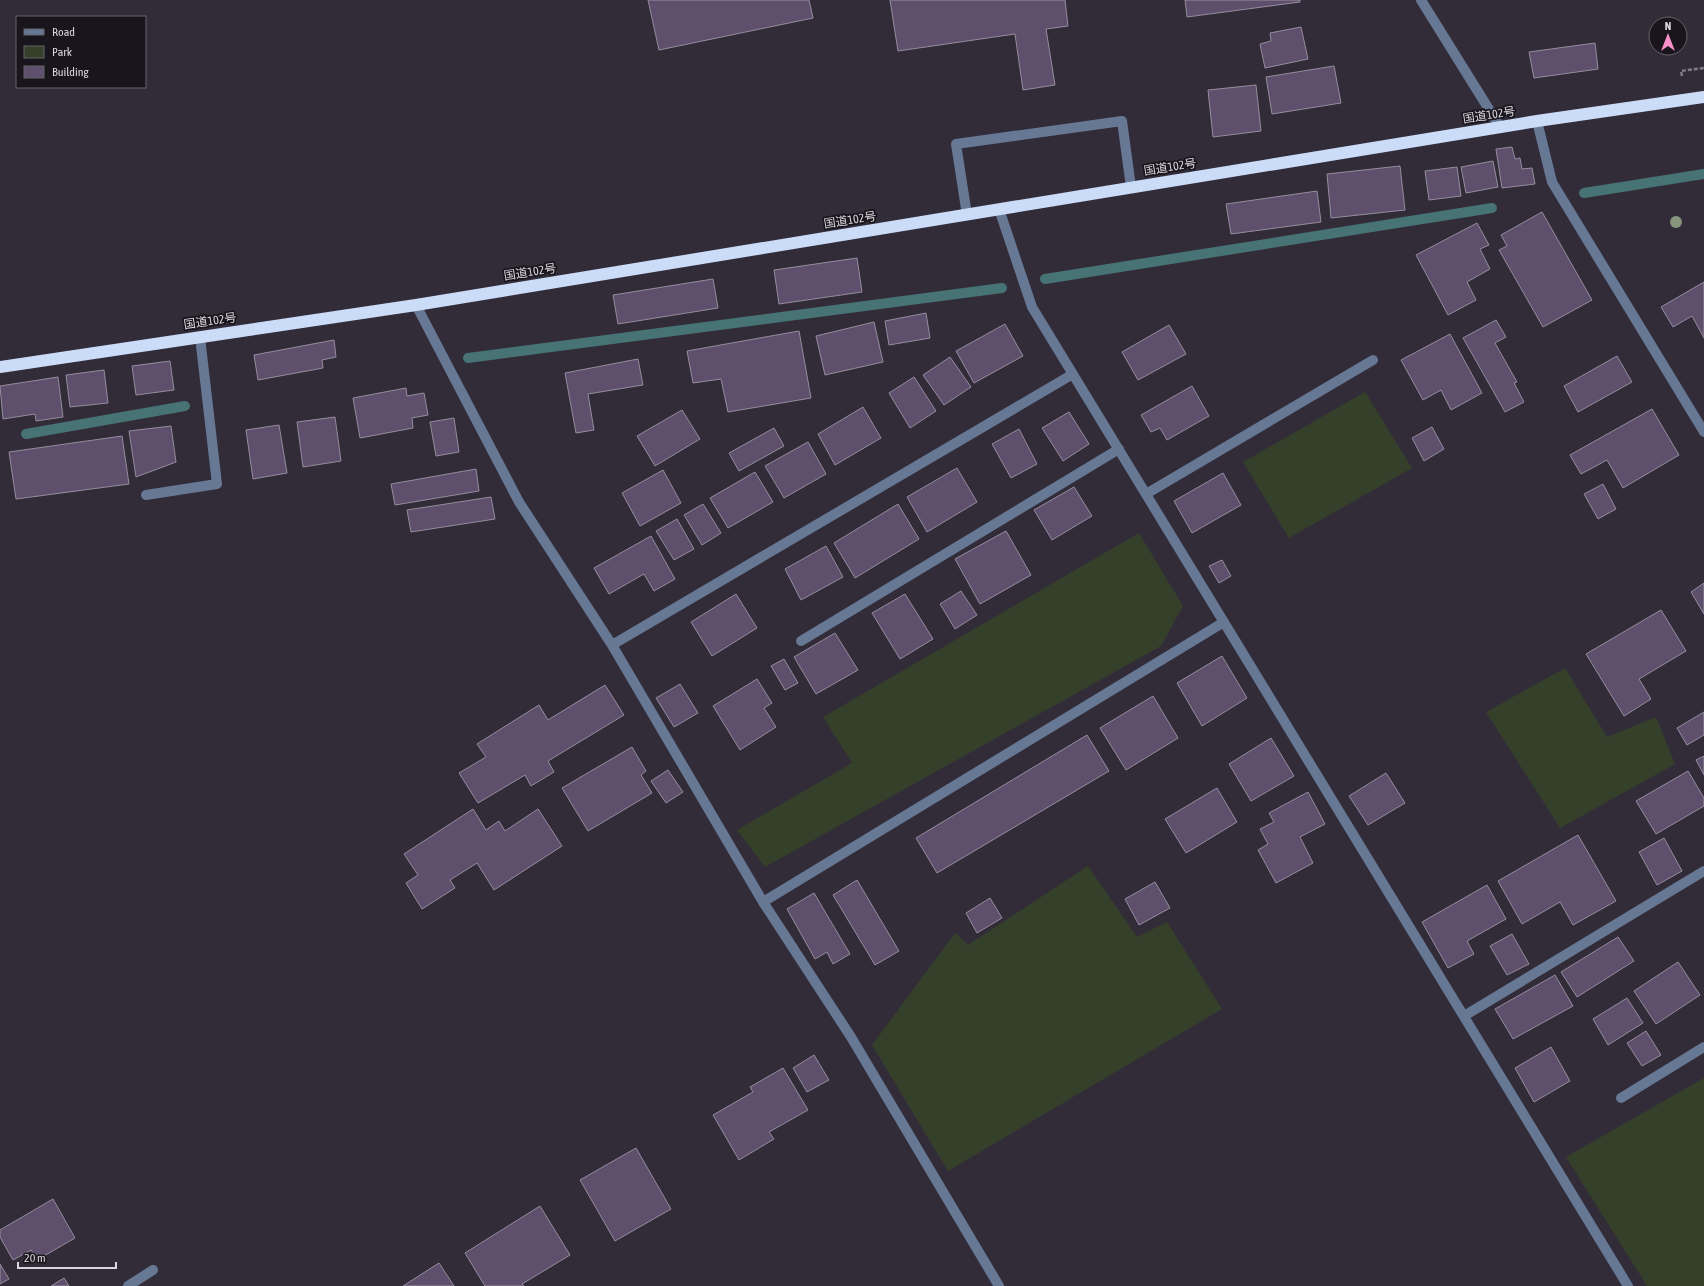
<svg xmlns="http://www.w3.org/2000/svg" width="1704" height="1286" font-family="'Asap Condensed','Noto Sans JP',sans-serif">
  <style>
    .green { fill: #35402b }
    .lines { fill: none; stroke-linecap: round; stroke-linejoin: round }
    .stream { stroke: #477374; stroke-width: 10 }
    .building { fill: #5e506c; stroke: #958d9d }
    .path { stroke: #827d88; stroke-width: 2.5; stroke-dasharray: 4 2; stroke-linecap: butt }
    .minor { stroke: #677894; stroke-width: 10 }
    .highway { stroke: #cbdcf9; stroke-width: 12 }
    .tree { fill: #88957d }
    .labels { text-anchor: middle; stroke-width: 3.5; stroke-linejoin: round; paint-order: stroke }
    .street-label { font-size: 12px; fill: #dad6df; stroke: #18151c }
  </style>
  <rect width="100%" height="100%" fill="#322c39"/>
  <path class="green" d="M1365 392 1412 468 1289 538 1243 462Z
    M1139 533 1183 606 1161 646 765 867 737 830 852 763 823 717Z
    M1565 668 1607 737 1656 717 1675 764 1560 828 1486 712Z
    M1088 866 1137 937 1167 922 1222 1009 948 1171 872 1045 955 933 968 945Z
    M1704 1078V1286H1647L1566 1157Z"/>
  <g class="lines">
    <path class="stream" d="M1584 193 1704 174
      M1045 279 1492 208
      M468 358 1002 288
      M26 434 185 406"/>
  </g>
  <path class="building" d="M648 0H809L813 18 659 50Z
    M890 0H1065L1068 26 1046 29 1055 85 1023 90 1015 34 898 51Z
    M1185 0H1300V2L1187 17Z
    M1301 27 1308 59 1265 68 1260 44 1271 41 1270 33Z
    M1595 43 1598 69 1534 78 1529 52Z
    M1334 66 1341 103 1272 114 1266 77Z
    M1256 85 1261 131 1213 137 1208 90Z
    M1512 147 1515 159 1520 158 1522 169 1532 168 1535 184 1502 188 1496 149Z
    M1493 161 1498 187 1466 193 1461 167Z
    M1400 166 1405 210 1331 218 1327 174Z
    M1457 167 1461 196 1429 200 1425 171Z
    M1317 191 1321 222 1231 234 1226 204Z
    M1542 212 1592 300 1543 327 1499 250 1507 246 1501 235Z
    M1477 223 1489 245 1480 249 1490 269 1467 282 1476 300 1448 315 1416 255Z
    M857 258 862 292 779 304 774 270Z
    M713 279 718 308 618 324 613 295Z
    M1704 282V338L1692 316 1673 327 1661 307Z
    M926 313 930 338 889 345 885 321Z
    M1496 320 1506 337 1495 343 1517 382 1514 383 1524 402 1505 412 1463 338Z
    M874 322 883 362 825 375 816 336Z
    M1005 324 1023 356 974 383 956 351Z
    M1169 325 1186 354 1138 380 1122 352Z
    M799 331 811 398 728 412 721 379 693 383 687 351Z
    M1450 334 1482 393 1451 410 1441 390 1423 400 1401 360Z
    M334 340 336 357 322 360 323 368 258 380 254 355Z
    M1617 356 1632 382 1578 412 1564 386Z
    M950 357 971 387 944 405 923 375Z
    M638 359 643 385 588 394 594 430 576 433 565 373Z
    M170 361 174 390 136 395 132 366Z
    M104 370 108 403 70 407 66 375Z
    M58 377 63 417 36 421 35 414 3 419 0 386Z
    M914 377 936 411 910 428 889 393Z
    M1192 386 1209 416 1167 440 1160 428 1151 432 1141 415Z
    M406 388 407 396 424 393 428 415 412 418 413 428 360 438 353 398Z
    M863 407 881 438 835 465 818 434Z
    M1652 409 1679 455 1623 488 1607 460 1581 474 1570 455Z
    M682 410 700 439 655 466 637 436Z
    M1069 412 1089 444 1063 461 1042 428Z
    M335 417 341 461 303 467 297 422Z
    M454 418 459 452 436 456 430 422Z
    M279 425 287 473 253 479 246 430Z
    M171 426 176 462 136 477 129 431Z
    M1432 427 1444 449 1424 461 1412 438Z
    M774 428 784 446 739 471 729 453Z
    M1019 429 1037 464 1011 478 992 444Z
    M122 436 129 484 16 499 9 452Z
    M808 442 826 474 784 498 765 466Z
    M957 468 977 502 927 532 907 497Z
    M476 469 479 491 395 505 391 484Z
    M663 470 681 503 640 526 622 493Z
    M755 472 773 502 728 528 710 498Z
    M1223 473 1241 505 1192 533 1174 501Z
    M1603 484 1616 509 1598 519 1584 494Z
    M1074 487 1092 516 1052 540 1034 510Z
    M491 497 495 519 411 532 407 510Z
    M703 504 721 533 702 545 684 515Z
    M898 504 919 539 855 578 834 543Z
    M677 519 694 549 674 560 656 531Z
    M1006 531 1031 575 980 604 955 559Z
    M651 536 675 579 654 591 644 574 609 594 594 568Z
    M826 546 843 577 801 600 785 569Z
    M1222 560 1231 576 1219 583 1209 566Z
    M1704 583V614L1691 592Z
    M961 591 977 615 955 629 940 604Z
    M736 594 757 628 712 656 691 622Z
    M905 594 933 639 900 659 872 613Z
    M1661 610 1686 651 1639 679 1651 699 1624 716 1586 654Z
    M835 633 858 670 816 694 794 657Z
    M1222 656 1247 698 1202 726 1177 683Z
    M784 659 798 683 785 690 771 666Z
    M757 679 772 703 764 708 776 727 740 750 713 706Z
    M680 684 698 713 674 727 656 698Z
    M605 685 624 715 548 761 554 772 531 786 525 775 478 803 459 773 486 757 477 744 539 705 548 720Z
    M1153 696 1178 738 1126 770 1100 728Z
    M1704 712V735L1687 745 1677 728Z
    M1087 735 1109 771 937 873 916 838Z
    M1271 738 1294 776 1251 801 1229 764Z
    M632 747 646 771 641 775 652 793 588 831 562 788Z
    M1704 756V775L1696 760Z
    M668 770 683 792 666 803 651 781Z
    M1688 771 1704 798V806L1656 834 1636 801Z
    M1386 773 1405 803 1368 825 1349 796Z
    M1217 788 1237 822 1186 853 1165 819Z
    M1308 792 1325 824 1300 837 1313 863 1276 883 1258 850 1268 844 1260 829 1274 822 1269 813Z
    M473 809 486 830 499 821 505 831 538 809 562 846 494 890 477 863 450 880 455 888 422 909 406 883 418 875 404 854Z
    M1578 835 1616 901 1573 925 1560 902 1522 924 1498 881Z
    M1664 838 1682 871 1657 885 1639 852Z
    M857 880 899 951 875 965 833 895Z
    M1155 882 1170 908 1139 925 1125 899Z
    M1487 885 1506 919 1467 941 1474 954 1448 968 1422 922Z
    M814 893 850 954 833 964 827 952 815 959 787 909Z
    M990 898 1002 918 977 933 966 913Z
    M1512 934 1529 964 1507 975 1490 946Z
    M1618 937 1634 961 1577 997 1561 972Z
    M1678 962 1700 995 1656 1024 1634 991Z
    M1555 975 1573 1006 1513 1039 1495 1009Z
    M1627 998 1643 1023 1608 1045 1593 1019Z
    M1646 1031 1661 1055 1642 1066 1627 1043Z
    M1551 1047 1570 1081 1534 1102 1515 1068Z
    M814 1055 829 1080 807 1092 793 1068Z
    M783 1068 808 1110 769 1132 774 1139 739 1160 713 1115 753 1092 750 1087Z
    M636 1148 671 1209 615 1241 580 1180Z
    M53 1199 75 1238 37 1260 31 1250 13 1260 0 1237V1230Z
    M540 1206 570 1255 522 1284 524 1286H485L465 1253Z
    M439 1263 454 1286H403Z
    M0 1264 9 1279 0 1284Z
    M64 1278 69 1286H51Z"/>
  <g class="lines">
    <path class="path" d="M1682 76 1681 71 1704 68"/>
    <path class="minor" d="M1421 0 1500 127
      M1537 121 1552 182 1704 432
      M999 209 1032 307 1628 1286
      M967 215 956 144 1122 121 1131 187
      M416 305 519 502 612 645 763 902 851 1037 999 1286
      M1146 494 1373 360
      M146 495 217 484 200 337
      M801 641 1119 449
      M612 645 1073 374
      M763 902 1224 622
      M1464 1016 1704 871
      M1621 1098 1704 1047
      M128 1286 153 1270"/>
    <path class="highway" d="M0 367 416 305 1537 121 1704 97"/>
  </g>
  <circle class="tree" cx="1676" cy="222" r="6"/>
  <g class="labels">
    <g class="street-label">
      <text transform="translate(1489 115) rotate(-9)" y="4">国道102号</text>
      <text transform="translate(1170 167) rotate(-9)" y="4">国道102号</text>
      <text transform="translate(850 220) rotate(-9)" y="4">国道102号</text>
      <text transform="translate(530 272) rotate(-9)" y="4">国道102号</text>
      <text transform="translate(210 321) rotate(-8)" y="4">国道102号</text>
    </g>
  </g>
  <rect x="16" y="16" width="130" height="72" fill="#18151c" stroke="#66626a"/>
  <rect x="24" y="29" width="20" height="6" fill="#677894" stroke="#66626a"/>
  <text x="52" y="36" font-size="12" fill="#dad6df">Road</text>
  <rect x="24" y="46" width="20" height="12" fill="#35402b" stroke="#66626a"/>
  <text x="52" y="56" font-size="12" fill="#dad6df">Park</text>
  <rect x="24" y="66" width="20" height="12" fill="#5e506c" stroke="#66626a"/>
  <text x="52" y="76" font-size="12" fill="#dad6df">Building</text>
  <g transform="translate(1668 36)"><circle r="19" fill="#18151c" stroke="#66626a"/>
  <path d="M0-3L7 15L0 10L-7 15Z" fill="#f990ca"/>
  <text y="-6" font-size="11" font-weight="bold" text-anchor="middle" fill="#dad6df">N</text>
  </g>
  <path d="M18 1262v6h98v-6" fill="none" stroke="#dad6df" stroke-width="2"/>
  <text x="24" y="1262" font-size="12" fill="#dad6df" stroke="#18151c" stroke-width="3" paint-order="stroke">20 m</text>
</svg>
